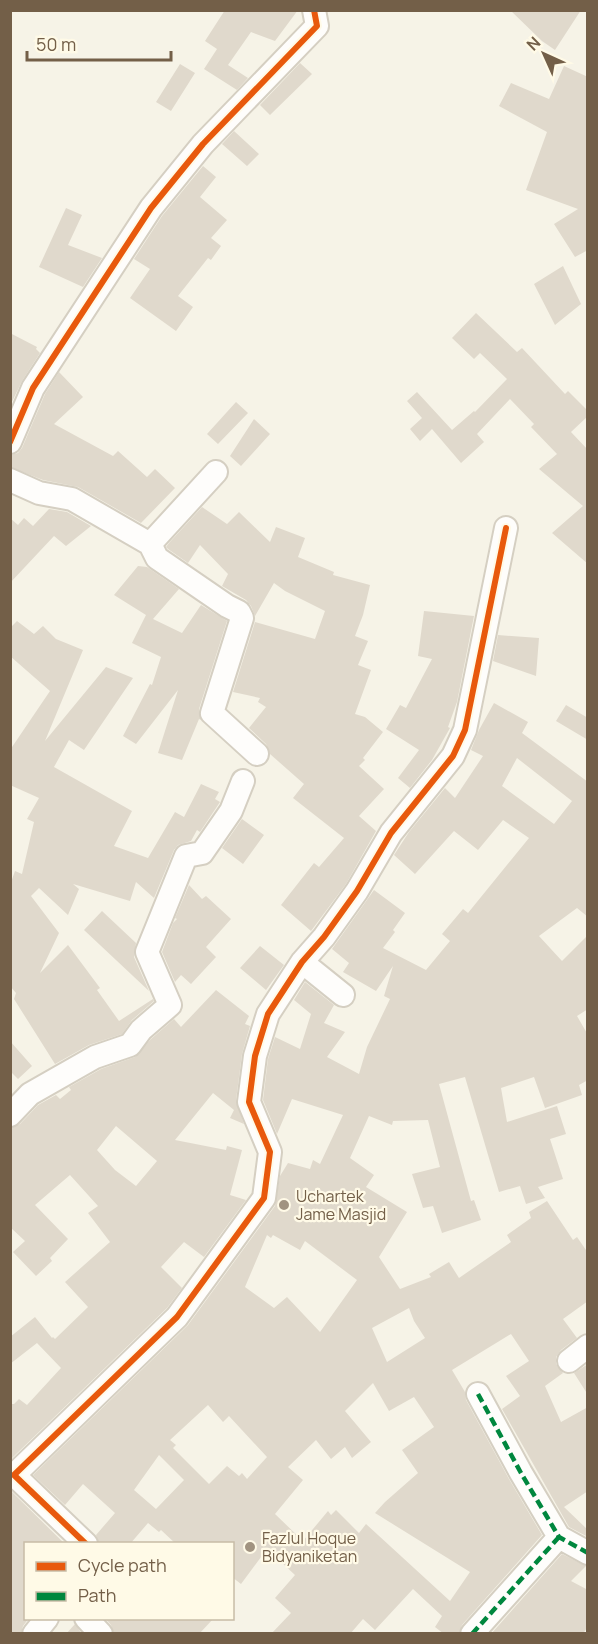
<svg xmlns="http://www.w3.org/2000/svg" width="598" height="1644" font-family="Manrope,sans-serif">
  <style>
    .building { fill: #e0d9cc; fill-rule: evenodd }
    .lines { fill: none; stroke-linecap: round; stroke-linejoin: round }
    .street-casing { stroke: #d5cfc2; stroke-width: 26 }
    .street { stroke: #fefdfb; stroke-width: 22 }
    .quiet { stroke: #00873e; stroke-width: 4.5; stroke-dasharray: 9 4.5; stroke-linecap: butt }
    .cycleway-casing { stroke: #fffae7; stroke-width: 10 }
    .cycleway { stroke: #e8590c; stroke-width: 6 }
    .poi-dot { fill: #a19380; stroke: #fffae7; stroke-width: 2 }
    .labels { text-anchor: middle; stroke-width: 4.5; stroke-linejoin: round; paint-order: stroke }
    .poi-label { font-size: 16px; fill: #735f48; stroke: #fffae7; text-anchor: start }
  </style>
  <rect width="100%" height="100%" fill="#f6f3e7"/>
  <path class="building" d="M225 10H298L275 41 251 32 228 65 248 78 237 90 204 69 217 49 205 41Z
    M510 10H581L555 50 542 41Z
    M300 63 312 74 270 115 260 105Z
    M180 64 195 73 171 111 156 102Z
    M564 66 588 77V250L575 257 554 224 578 209 526 190 547 132 499 106 511 83 549 99Z
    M234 131 259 154 247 166 222 144Z
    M203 166 216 177 200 197 227 220 211 238 221 246 211 260 208 258 178 296 193 307 176 331 130 298 150 269 134 259 162 216Z
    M66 208 82 215 68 245 102 258 83 287 39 267Z
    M563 266 581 304 555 325 534 284Z
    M476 313 517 352 522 348 565 394 568 391 588 411V416L571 432 588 450V564L552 533 583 506 539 469 557 454 531 427 534 424 510 399 477 434 484 442 461 463 432 429 420 441 410 429 422 418 407 401 417 392 452 430 474 411 475 412 507 379 480 353 474 359 452 338Z
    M10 333 37 347 36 349 40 353 22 381 10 406Z
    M59 372 83 397 54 424 113 456 118 451 147 477 155 469 175 488 141 523 78 487 43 480 10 467V455L18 453 22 448 45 394Z
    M236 402 248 413 218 444 207 434Z
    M254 419 270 434 241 466 230 456Z
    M202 507 227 524 239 512 270 542 276 527 305 538 298 557 334 572 333 575 370 585 363 615 355 636 368 641 358 665 371 670 355 714 365 717 383 732 363 758 365 760 359 766 384 789 359 816 376 831 346 884 311 931 281 905 314 863 319 867 344 838 293 798 304 784 270 754 266 744 249 728 266 707 258 702 260 698 233 692 255 622 315 639 325 611 285 591 274 583 255 616 251 606 246 600 222 586 228 574 200 545 188 563 168 549 166 547 169 543Z
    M49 509 67 512 91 526 66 546 54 536 10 583V518L18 525 24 518 33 526Z
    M138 566 147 567 179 589 153 619 182 633 201 605 227 621 199 709 201 720 199 719 182 760 158 753 178 690 136 744 123 736 150 684 152 685 161 657 132 643 146 615 114 595Z
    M424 611 474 616 457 702 448 727 450 728 432 760 410 788 398 778 419 750 386 729 400 705 406 708 432 659 418 656Z
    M17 621 34 634 43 626 56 639 83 650 45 741 106 667 133 678 84 750 69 740 54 767 132 811 114 846 148 858 175 812 184 817 201 784 219 792 215 799 220 802 200 832 197 830 191 841 178 845 174 850 154 898 136 882 130 901 73 884 79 889 68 915 39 888 31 896 59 933 40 973 68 945 100 988 97 990 119 1021 153 999 154 1001 132 1020 122 1034 89 1045 55 1064 14 999 16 993 10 986V885L15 871 22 874 34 822 27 819 39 798 10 785V750L50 691 10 656V628Z
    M498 635 539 638 536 676 493 661Z
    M494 703 528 722 522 733 588 782V917L577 908 539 936 562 961 588 935V1009L577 1016 588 1035V1080L579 1085 582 1095 545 1108 534 1077 501 1088 507 1122 557 1106 566 1134 550 1139 563 1179 538 1187 545 1198 526 1204 520 1186 499 1192 465 1077 439 1084 471 1201 474 1200 481 1220 442 1233 433 1206 423 1208 412 1174 440 1167 428 1120 393 1121 392 1125 369 1116 350 1158 374 1175 366 1187 407 1212 379 1257 400 1289 431 1277 429 1274 449 1262 459 1278 511 1242 507 1235 531 1218 529 1212 547 1201 573 1240 577 1237 588 1253V1301L563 1319 577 1338 561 1350 556 1357V1364L563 1373 545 1386 561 1422 588 1407V1491L564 1507 588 1530V1537L569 1527 502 1409 520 1396 506 1376 529 1361 511 1334 452 1370 465 1392 466 1400 509 1479 542 1535 462 1625 459 1634H444L435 1627 442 1616 413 1589 375 1630 363 1619 350 1634H271L291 1613 275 1598 295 1575 267 1549 241 1584 232 1577V1544H176L161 1530 159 1532 148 1523 130 1544H99L96 1535 115 1513 83 1484 65 1505 33 1475 188 1325 275 1206 280 1176 288 1163 310 1169 313 1160 320 1164 343 1115 292 1099 277 1134 263 1100 268 1059 275 1037 300 1049 311 1014 294 1000 305 982 334 1005 324 1023 345 1032 327 1057 359 1074 367 1047 390 999 384 996 393 966 376 991 343 972 349 963 332 949 374 890 405 913 393 930 395 932 383 948 426 970 450 941 442 934 463 909 468 913 529 838 503 820 478 850 454 831 415 874 394 855 409 832 445 788 455 798 483 756 471 750 479 730ZM517 758 572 801 554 824 502 786ZM267 1235 271 1238 273 1235 300 1250 305 1241 357 1280 320 1332 287 1297 274 1308 245 1287ZM409 1308 414 1321 425 1338 387 1362 372 1328ZM373 1383 389 1411 414 1397 434 1427 402 1450 418 1473 385 1502 375 1513 470 1572 450 1601 366 1524 359 1533 336 1510 331 1515 328 1511 303 1541 275 1514 303 1480 288 1467 316 1440 331 1459 345 1447 352 1458 371 1442 345 1411ZM208 1405 223 1422 229 1416 267 1457 247 1479 242 1473 239 1476 227 1466 209 1484 173 1448 176 1445 170 1440ZM159 1455 184 1480 156 1509 134 1490Z
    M566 705 588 718V740L556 721Z
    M242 819 264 835 243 864 222 848Z
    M189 885 202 899 206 896 231 919 206 947 216 957 191 984 181 975 175 982 162 952 173 923 177 919 175 918Z
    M102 911 136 943 134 957 149 991 84 930Z
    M260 946 284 965 266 990 240 968Z
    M216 990 249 1016 245 1024 250 1026 242 1054 236 1100 244 1124 230 1118 234 1110 213 1093 175 1140 226 1150 227 1146 242 1150 230 1195 246 1200 204 1257 184 1242 161 1267 182 1288 167 1308 10 1460V1404H14L19 1399 27 1405 61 1368 37 1343 10 1364V1337L35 1317 52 1338 53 1337 55 1339 88 1307 65 1282 110 1242 88 1213 98 1206 70 1175 35 1205 68 1239 50 1258 52 1261 36 1276 13 1252 25 1241 10 1227V1128L20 1124 38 1105 56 1095 60 1099 71 1090 69 1087 101 1069 135 1057 151 1039 174 1019 181 1027ZM116 1126 157 1161 136 1186 115 1170 97 1150Z
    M10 1041 32 1066 18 1079 10 1071Z
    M588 1364V1395L574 1373Z
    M10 1490 65 1544H26V1618H29L23 1626 21 1634H10Z
    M562 1554 586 1566 571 1581 588 1590V1626L583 1634H491Z
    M105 1618H214L199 1634H114L111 1625Z
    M75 1624 82 1634H66Z"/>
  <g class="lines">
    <defs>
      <path id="street" d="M10 442 33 388 151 208 203 144 317 26 314 10
        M10 480 39 493 72 499 150 544 216 472
        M150 544 157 558 227 606 239 612 242 618 212 713 257 754
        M302 962 343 995
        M10 1115 30 1094 95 1057 130 1045 141 1030 170 1005 147 952 186 856 202 853 231 811 243 781
        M569 1361 588 1346
        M478 1394 521 1473 559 1537 588 1553
        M86 1544 14 1475 177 1317 264 1198 270 1152 249 1102 255 1056 268 1014 302 962 324 937 357 891 391 833 453 756 465 730 506 528
        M86 1618 101 1634
        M34 1634 47 1618
        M472 1634 559 1537"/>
    </defs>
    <use href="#street" class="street-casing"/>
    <use href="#street" class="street"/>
    <path class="quiet" d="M478 1394 521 1473 559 1537 588 1553
      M472 1634 559 1537"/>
    <defs>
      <path id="cycleway" d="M10 442 33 388 151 208 203 144 317 26 314 10
        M86 1544 14 1475 177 1317 264 1198 270 1152 249 1102 255 1056 268 1014 302 962 324 937 357 891 391 833 453 756 465 730 506 528"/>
    </defs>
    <use href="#cycleway" class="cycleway-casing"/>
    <use href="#cycleway" class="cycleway"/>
  </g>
  <g class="poi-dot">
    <circle cx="284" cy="1205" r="6"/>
    <circle cx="250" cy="1547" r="6"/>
  </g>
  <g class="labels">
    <g class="poi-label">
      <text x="296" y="1202">Uchartek<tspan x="296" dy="18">Jame Masjid</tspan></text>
      <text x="262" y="1544">Fazlul Hoque<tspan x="262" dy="18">Bidyaniketan</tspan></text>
    </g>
  </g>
  <rect width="598" height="1644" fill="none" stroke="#735f48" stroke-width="24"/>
  <rect x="24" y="1542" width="210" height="78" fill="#fffae7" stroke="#c7bca7" stroke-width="1.5"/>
  <rect x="36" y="1562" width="30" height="9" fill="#e8590c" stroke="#c7bca7" stroke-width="1.5"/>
  <text x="78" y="1572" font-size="18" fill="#735f48">Cycle path</text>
  <rect x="36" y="1592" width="30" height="9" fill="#00873e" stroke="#c7bca7" stroke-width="1.5"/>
  <text x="78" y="1602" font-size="18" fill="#735f48">Path</text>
  <g transform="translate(544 54) rotate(315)" stroke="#fffae7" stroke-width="4.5" paint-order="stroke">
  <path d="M0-4.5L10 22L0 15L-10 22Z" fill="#735f48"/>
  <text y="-9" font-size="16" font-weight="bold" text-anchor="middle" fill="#735f48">N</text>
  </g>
  <path d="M27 51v9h144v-9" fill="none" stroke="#735f48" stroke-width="3"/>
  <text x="36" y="51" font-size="18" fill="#735f48" stroke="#fffae7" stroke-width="4.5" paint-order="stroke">50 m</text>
</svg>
